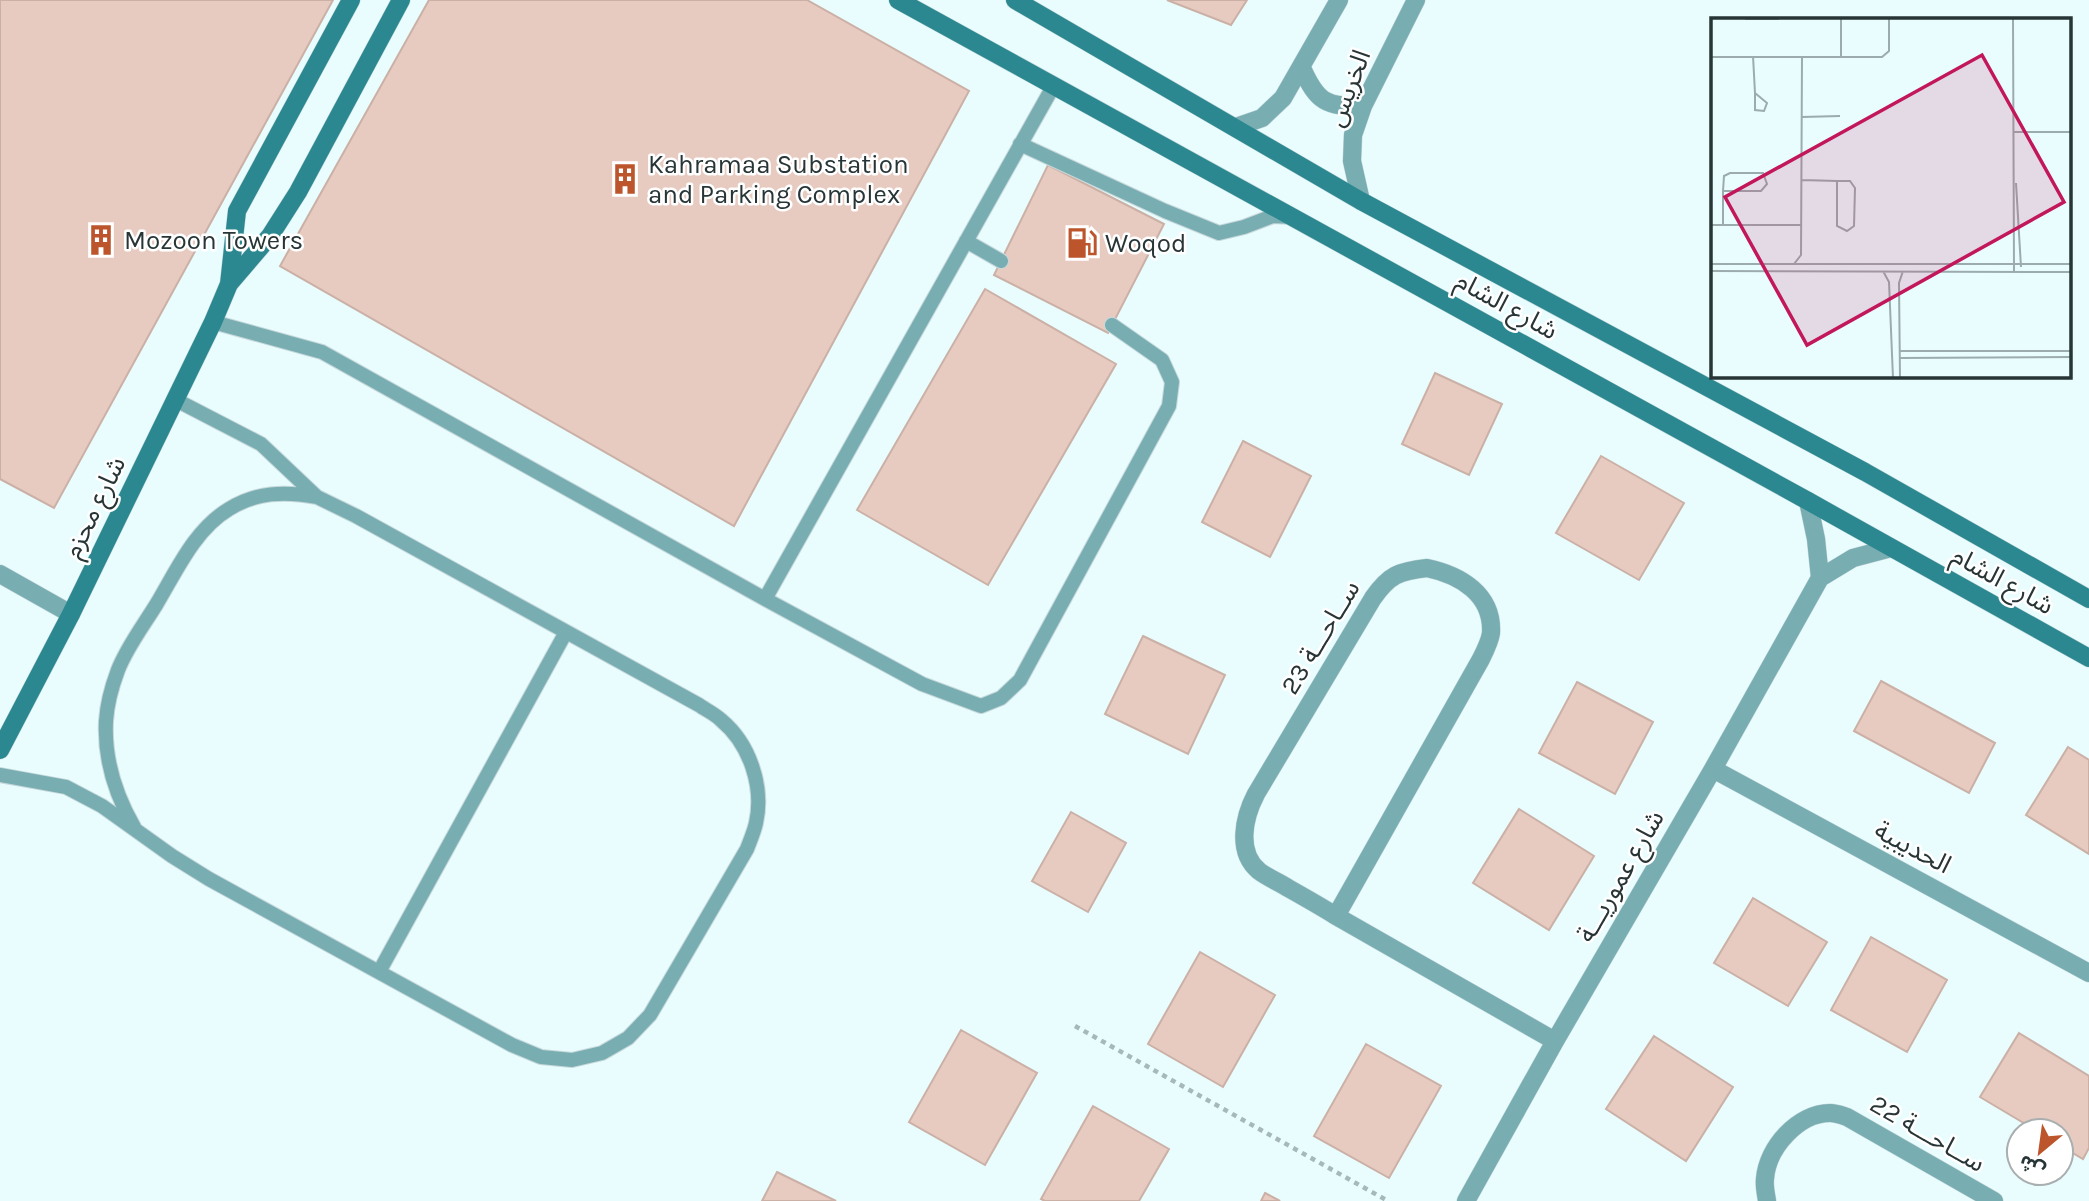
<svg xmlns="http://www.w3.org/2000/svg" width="2089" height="1201" font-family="Karla,'Noto Sans Arabic',sans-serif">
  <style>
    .building { fill: #e7cbc1; stroke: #cbb0a6; stroke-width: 2 }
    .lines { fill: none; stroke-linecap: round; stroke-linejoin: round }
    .lane-casing { stroke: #c6d8da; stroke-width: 16 }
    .street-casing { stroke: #c6d8da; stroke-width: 19 }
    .secondary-casing { stroke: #c6d8da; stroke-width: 19 }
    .path { stroke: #a7b8b9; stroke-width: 4.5; stroke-dasharray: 5 5; stroke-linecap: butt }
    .lane { stroke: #78adb2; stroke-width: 14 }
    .street { stroke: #78adb2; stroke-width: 18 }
    .secondary { stroke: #2c8890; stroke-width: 18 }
    .labels { text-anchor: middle; stroke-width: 5; stroke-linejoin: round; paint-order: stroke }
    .street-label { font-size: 26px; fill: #283536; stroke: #fff }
    .poi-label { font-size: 26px; fill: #283536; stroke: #fff; text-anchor: start }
    .inset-road { fill: none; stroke: #9cacae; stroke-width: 2 }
    .view { fill: #c2185b; fill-opacity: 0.15; stroke: #c2185b; stroke-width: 3.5 }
    .inset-edge { fill: none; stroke: #283536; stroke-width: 3.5 }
  </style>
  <rect width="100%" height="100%" fill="#e9fcfe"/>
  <path class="building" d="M0 0H333L54 508 0 479Z
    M429 0H807L969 91 734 526 280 266Z
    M1167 0H1247L1231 25Z
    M1048 165 1164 224 1108 333 994 275Z
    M985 289 1116 364 988 585 857 510Z
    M1435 373 1502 404 1469 475 1402 444Z
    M1243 441 1311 476 1270 557 1202 522Z
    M1601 456 1684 503 1639 580 1556 533Z
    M1143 636 1225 675 1188 754 1105 714Z
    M1881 681 1995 743 1969 793 1854 731Z
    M1577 682 1653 722 1615 794 1539 753Z
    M2068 747 2089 760V854L2026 815Z
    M1519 809 1594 856 1549 930 1473 883Z
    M1071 812 1126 843 1088 912 1032 881Z
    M1753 898 1827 942 1788 1006 1714 963Z
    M1871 937 1947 980 1907 1052 1831 1010Z
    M1200 952 1275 995 1223 1087 1148 1044Z
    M961 1030 1037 1073 985 1165 909 1122Z
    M2019 1033 2089 1076V1148L2083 1159 2061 1146V1131H2037L1980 1097Z
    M1654 1036 1733 1087 1686 1161 1606 1109Z
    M1366 1044 1441 1086 1389 1178 1314 1136Z
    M1093 1106 1169 1149 1139 1201H1045L1041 1199Z
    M777 1172 836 1201H762Z
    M1265 1193 1280 1201H1261Z"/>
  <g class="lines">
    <defs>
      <path id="lane" d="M1020 144 1165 211 1219 233 1244 227 1273 216 1292 217
        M966 241 1001 261
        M213 322 322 352 765 599 922 684 981 706 1001 698 1020 680 1169 406 1172 382 1162 360 1112 325
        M765 599 1054 85
        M0 775 66 787 102 806 172 856 209 879 512 1045 541 1057 572 1060 602 1053 628 1038 650 1015 747 849C750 841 754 832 756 823 764 787 750 744 721 720 715 714 706 710 699 705L356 516 317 497 261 444 176 400
        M134 827C115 794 104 760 106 721 107 704 112 686 118 670 127 647 143 626 156 605 176 572 194 530 229 509 256 492 285 491 316 497
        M379 972 566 632"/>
      <path id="street" d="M1302 68C1317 102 1326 107 1363 106
        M1236 127 1262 118 1283 98 1339 0
        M1361 201 1352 161 1353 135 1363 106 1416 0
        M1808 501 1816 539 1820 578
        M1427 568C1460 575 1493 594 1491 633 1490 641 1485 651 1481 659L1336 916C1320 906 1304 897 1288 888 1279 882 1268 878 1259 871 1236 852 1244 817 1256 794L1373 598C1389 575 1399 571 1427 568Z
        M0 574 71 614
        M1713 769 2089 973
        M1336 916 1555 1041
        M1466 1201 1555 1041 1713 769 1820 578 1853 558 1891 548
        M1767 1201C1766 1194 1764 1186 1765 1179 1767 1148 1798 1113 1830 1113 1836 1113 1841 1115 1847 1117L1994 1201"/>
      <path id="secondary" d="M898 0 1808 501 2089 658
        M1015 0 1361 201 1865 472 2089 599
        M229 284 270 236 298 192 401 0
        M0 750 71 614 213 322 229 284 237 211 351 0"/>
    </defs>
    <use href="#lane" class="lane-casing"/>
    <use href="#street" class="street-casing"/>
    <use href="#secondary" class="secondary-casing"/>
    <path class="path" d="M1075 1026 1388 1201"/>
    <use href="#lane" class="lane"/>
    <use href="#street" class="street"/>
    <use href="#secondary" class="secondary"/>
  </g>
  <defs>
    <symbol id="building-bare" viewBox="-9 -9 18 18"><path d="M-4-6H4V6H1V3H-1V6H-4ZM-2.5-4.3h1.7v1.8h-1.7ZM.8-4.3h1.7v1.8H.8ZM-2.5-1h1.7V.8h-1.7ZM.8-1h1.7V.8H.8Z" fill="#bc552b" stroke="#fff" stroke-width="2.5" paint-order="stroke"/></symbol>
    <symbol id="fuel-bare" viewBox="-9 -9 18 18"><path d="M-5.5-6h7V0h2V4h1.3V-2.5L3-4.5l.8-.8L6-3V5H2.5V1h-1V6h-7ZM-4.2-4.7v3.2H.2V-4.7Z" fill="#bc552b" stroke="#fff" stroke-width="2.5" paint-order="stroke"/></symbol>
  </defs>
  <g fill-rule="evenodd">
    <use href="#building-bare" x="603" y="157" width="44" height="44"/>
    <use href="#building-bare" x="79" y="218" width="44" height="44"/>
    <use href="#fuel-bare" x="1060" y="221" width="44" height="44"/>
  </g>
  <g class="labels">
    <g class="street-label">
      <text transform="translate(1348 88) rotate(-69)" y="9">الخريس</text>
      <text transform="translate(1507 305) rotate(29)" y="9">شارع الشام</text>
      <text transform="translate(94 507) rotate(-64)" y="9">شارع محزم</text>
      <text transform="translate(2003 580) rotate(29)" y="9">شارع الشام</text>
      <text transform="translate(1320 637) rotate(-59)" y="9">ســاحـــة 23</text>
      <text transform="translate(1913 847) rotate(28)" y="9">الحديبية</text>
      <text transform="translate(1620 876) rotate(-60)" y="9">شارع عموريـــة</text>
      <text transform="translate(1928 1133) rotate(30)" y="9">ســاحـــة 22</text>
    </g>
    <g class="poi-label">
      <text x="648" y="173">Kahramaa Substation<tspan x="648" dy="30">and Parking Complex</tspan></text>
      <text x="124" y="249">Mozoon Towers</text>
      <text x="1105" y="252">Woqod</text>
    </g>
  </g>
  <g transform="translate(1711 18)">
    <rect width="360" height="360" fill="#e9fcfe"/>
    <path class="inset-road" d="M34 1H68M130 1V39M302 1 303 253M42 38 44 75M0 39H171L178 33V1M44 75 56 85 53 93 44 92ZM91 99 129 98M302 114H361M19 155H52L56 166 50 173H12L13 158ZM91 162 126 163M126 163H139L144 170 143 208 136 213 126 208ZM305 165 310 249M12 173V207M0 207H90M0 246H361M83 246 90 237 91 39M0 253 361 254M172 253 178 264 182 360M189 333H361M189 340 361 339M189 360 188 265 192 253"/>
    <path class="view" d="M271 37 353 184 96 327 14 179Z"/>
    <rect width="360" height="360" class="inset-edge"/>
  </g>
  <g transform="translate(2040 1152) rotate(209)"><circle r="33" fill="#ffffff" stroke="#a9aeaf" stroke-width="2"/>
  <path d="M0-5L12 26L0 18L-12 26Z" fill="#bc552b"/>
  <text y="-10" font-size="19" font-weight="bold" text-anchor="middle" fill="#283536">ش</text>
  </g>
</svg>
